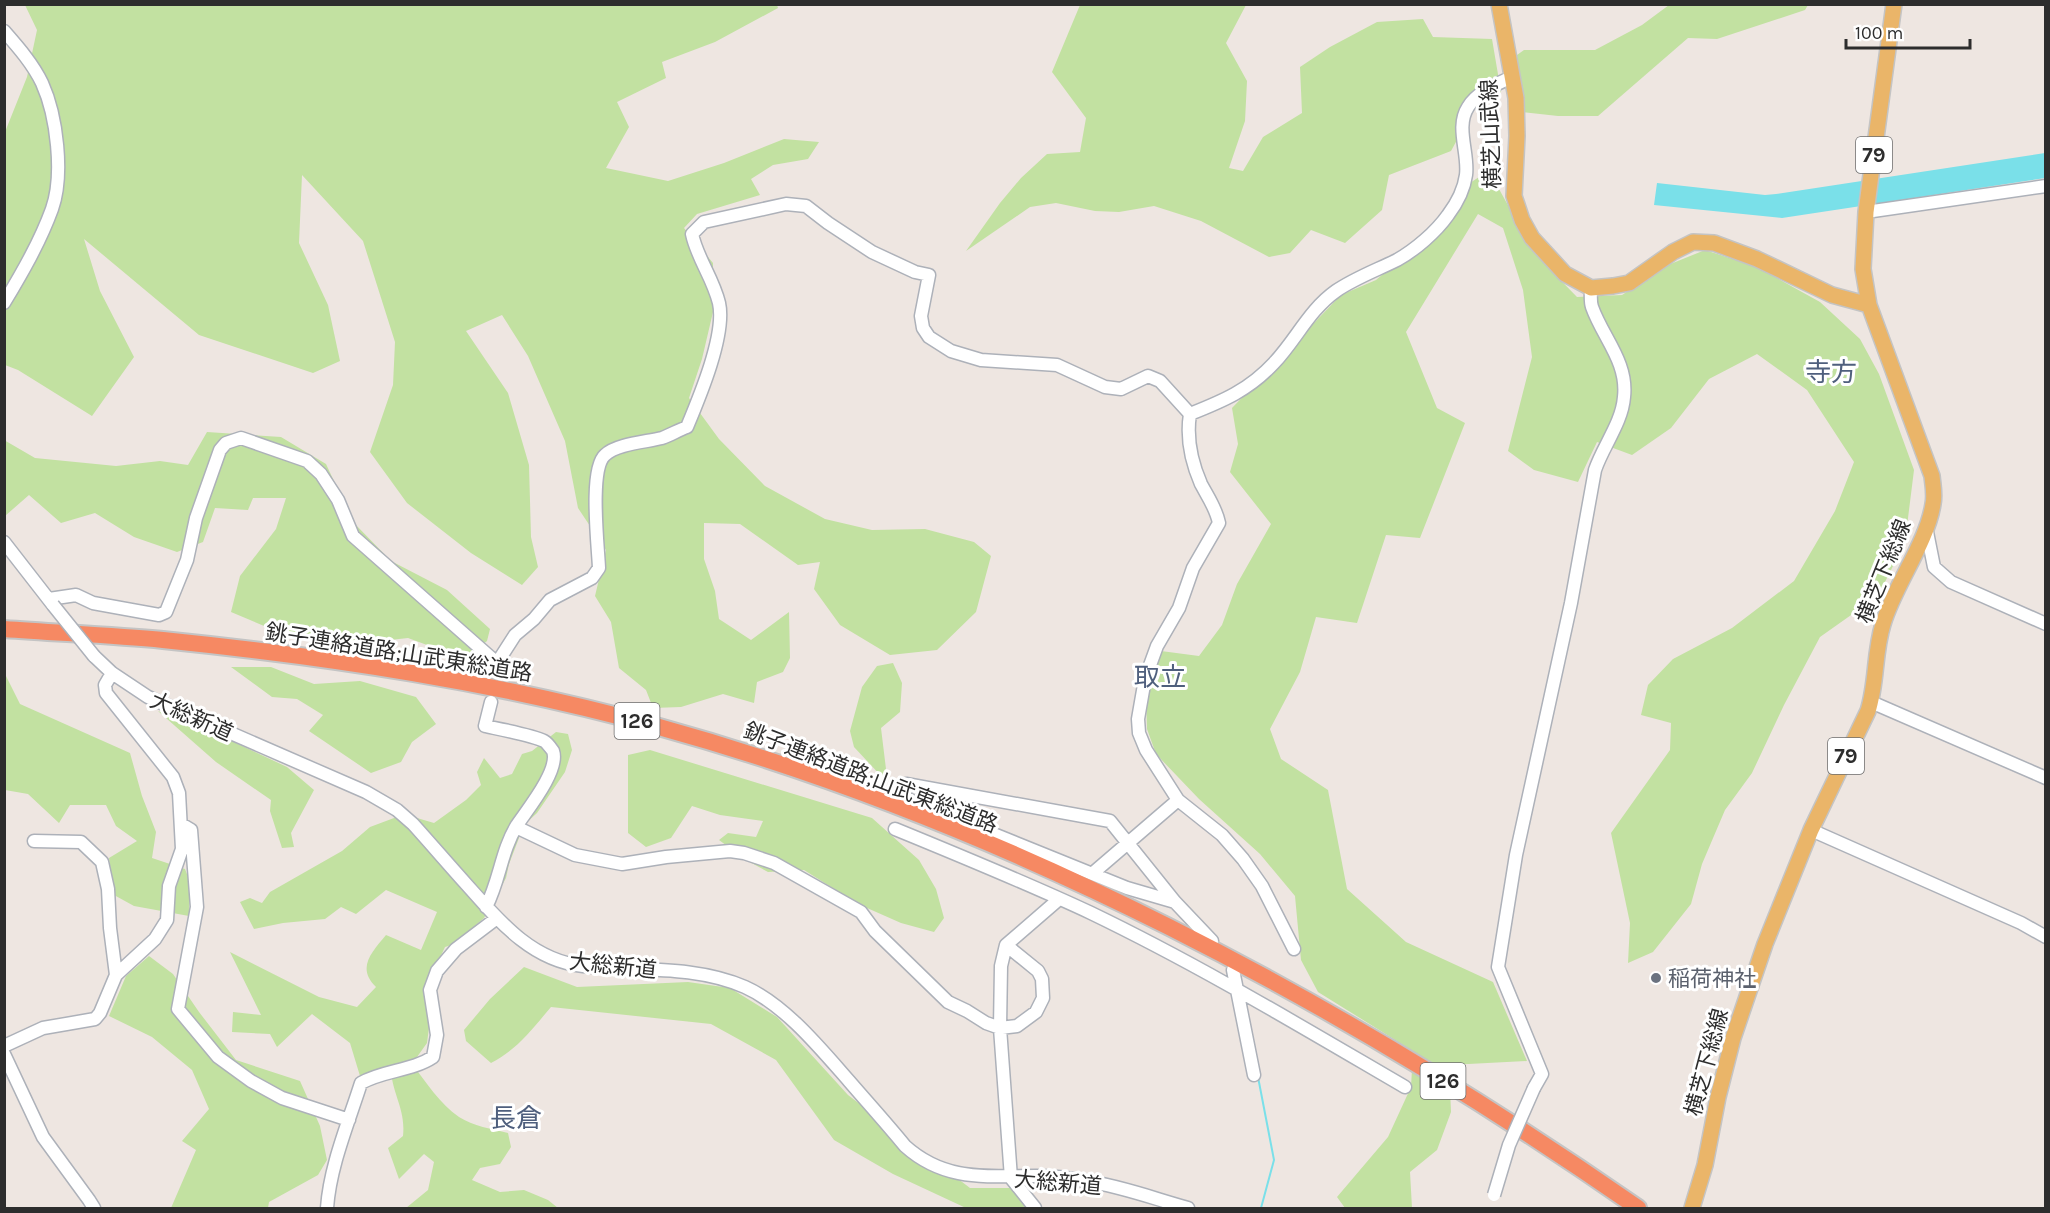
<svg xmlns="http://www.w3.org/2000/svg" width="2050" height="1213" font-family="Karla,'Noto Sans JP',sans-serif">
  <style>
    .green { fill: #c2e1a1 }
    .water { fill: #7ae0e9 }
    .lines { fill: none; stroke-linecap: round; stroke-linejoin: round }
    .stream { stroke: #7ae0e9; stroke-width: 2 }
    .minor-tunnel { stroke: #c7c1bd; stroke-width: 12; stroke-dasharray: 12 6; stroke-linecap: butt }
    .minor-casing { stroke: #adb1b9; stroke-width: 15 }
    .major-casing { stroke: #c4c4c4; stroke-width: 18 }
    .highway-casing { stroke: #c4c4c4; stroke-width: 20 }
    .minor { stroke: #fff; stroke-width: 12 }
    .major { stroke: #eab569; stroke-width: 15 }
    .highway { stroke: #f68963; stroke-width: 16 }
    .minor-bridge-casing { stroke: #adb1b9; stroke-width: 15; stroke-linecap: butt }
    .minor-bridge { stroke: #fff; stroke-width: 12 }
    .worship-dot { fill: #6b7280; stroke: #fff; stroke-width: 2 }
    .labels { text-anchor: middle; stroke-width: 6; stroke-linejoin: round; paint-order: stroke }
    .shield { fill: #fff; stroke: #6c6c6c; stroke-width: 1.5 }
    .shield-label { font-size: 21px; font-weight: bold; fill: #2d2d2d }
    .street-label { font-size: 22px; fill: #2d2d2d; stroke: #fff }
    .worship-label { font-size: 22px; fill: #5b616d; stroke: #fff; text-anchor: start }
    .quarter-label { font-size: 26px; fill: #4f5f7d; stroke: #fff }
  </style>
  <rect width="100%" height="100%" fill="#eee6e1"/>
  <path class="green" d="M25 5H777L778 8 715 42 662 62 666 78 617 102 629 127 606 168 668 181 724 163 784 139 819 142 808 159 773 165 751 179 760 195 697 214 684 228 713 263V312L702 359 689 398 719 439 765 486 825 519 872 530 925 529 974 542 991 556 976 612 937 650 890 655 840 625 814 589 820 562 798 565 740 524 704 523V559L715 591 719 619 751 640 789 612 790 658 783 672 757 682 754 703 723 694 681 707 653 708 646 690 619 668 611 622 595 596 606 550 578 508 565 441 528 356 502 315 466 331 508 393 529 465 531 537 538 567 522 585 471 553 407 503 370 452 393 385 395 342 363 241 302 175 299 243 328 305 340 361 313 373 199 335 84 239 100 291 134 357 92 416 18 370 5 365V132L27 77 37 30Z
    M1080 5H1246L1226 43 1247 81 1245 121 1229 168 1243 171 1263 137 1302 113 1300 67 1330 47 1377 22 1423 19 1433 37 1492 39 1501 92 1475 107 1451 151 1389 175 1382 210 1345 243 1311 230 1290 253 1269 257 1201 221 1154 206 1119 212 1095 211 1056 203 1030 207 966 251 1000 203 1021 178 1047 154 1080 152 1086 118 1052 72Z
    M1669 5H1808L1805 10 1717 39 1688 38 1598 116H1558L1522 112 1517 55 1524 50H1595L1642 25Z
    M1485 173 1494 180 1535 254 1577 297 1622 295 1668 265 1705 250 1757 267 1820 302 1860 339 1879 374 1914 470 1905 542 1878 596 1820 637 1784 705 1752 773 1725 810 1702 864 1691 904 1653 952 1628 963 1630 923 1611 833 1670 750 1671 723 1641 715 1648 685 1673 659 1732 628 1794 581 1835 511 1854 462 1807 390 1757 354 1709 379 1671 428 1632 455 1597 442 1578 482 1534 470 1508 451 1532 357 1523 290 1503 228 1478 214 1406 332 1437 408 1465 423 1420 538 1386 535 1357 623 1316 617 1300 672 1270 729 1281 759 1328 790 1347 889 1406 942 1493 982 1527 1061 1449 1065 1451 1112 1437 1150 1410 1172 1412 1208H1345L1337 1197 1388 1137 1411 1087 1413 1051 1318 992 1301 960 1295 896 1260 854 1199 799 1156 754 1147 729 1146 698 1161 651 1199 656 1222 625 1237 584 1271 524 1230 472 1238 444 1232 408 1341 295 1376 280 1428 236 1464 187Z
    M207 432 281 437 326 464 353 522 391 561 447 590 490 629 487 641 465 659 408 638 363 643 276 631 231 612 240 576 276 529 286 498H253L248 510 215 508 203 542 177 552 134 537 95 513 61 523 29 495 5 516 4 440 35 458 116 466 160 461 188 465Z
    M893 663 902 683 900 712 881 728 886 769 882 777 854 747 850 731 862 687 877 666Z
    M231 667H271L314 684 360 681 416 697 436 724 412 742 401 762 371 773 309 731 323 715 297 699 272 697Z
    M4 672 20 704 130 753 142 796 156 832 152 858 185 869 190 882 189 916 134 906 114 895 109 858 137 841 116 826 106 805H70L59 823 28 794 5 790Z
    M158 711 217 734 287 767 314 790 291 833 294 847 282 848 270 811 271 800 216 762Z
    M556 732 568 734 572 750 565 772 537 813 524 825 509 864 506 878 484 918 468 932 461 942 445 947 425 990 430 1020 427 1043 412 1064C426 1082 440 1104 459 1117 473 1126 492 1129 508 1133L511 1147 500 1164 480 1168 472 1180 500 1192 524 1190 548 1200 558 1208H406L428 1190 434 1162 424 1154 399 1179 388 1148 403 1136C406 1108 391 1093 391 1067L360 1076 350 1043 312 1014 277 1047 270 1034 232 1032 233 1012 261 1015 230 952 319 997 357 1007 376 987C356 968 372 952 386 935L421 950 437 912 386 890 356 914 341 907 325 919 283 923 254 929 240 902 250 898 262 903 270 892 342 851 370 827 394 818H417L434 823 466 800 481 785 477 772 484 758 500 778 512 774 522 754 532 751Z
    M650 750 872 818 919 860 936 889 944 918 934 932 901 923 858 904 804 870 768 872 746 860 719 840 728 833 756 837 763 821 720 815 692 806 671 838 646 847 628 833V755Z
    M149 956 173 974 199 1012 236 1060 300 1081 320 1126 327 1160 318 1175 269 1202 268 1208H171L196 1150 182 1141 209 1109 192 1070 152 1037 109 1016 126 976Z
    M524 967 577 987 688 982 730 988 777 1017 848 1095 970 1188H1012L1027 1208H966L893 1174 834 1140 776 1060 711 1024 551 1007C533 1028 517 1050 491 1063L466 1041 464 1030 490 999Z"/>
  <path class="water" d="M2045 153V178L1782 218 1654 205 1657 183 1765 195 1776 194Z"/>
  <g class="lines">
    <path class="stream" d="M1258 1077 1274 1160 1261 1208"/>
    <path class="minor-tunnel" d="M492 695 497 663"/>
    <defs>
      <path id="minor" d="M4 31C18 47 33 64 42 83 57 116 64 175 52 209 40 242 22 273 4 303
        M1866 212 2046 186
        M1190 414C1223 401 1249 390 1274 363 1296 340 1309 310 1336 291 1355 278 1377 270 1397 260 1415 250 1436 232 1448 215 1457 203 1464 190 1466 175 1469 153 1455 127 1468 107 1477 92 1497 84 1512 77
        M1926 527 1934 567 1951 582 2046 624
        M4 542 53 605
        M49 599 76 595 93 603 159 615 166 612 187 560 196 518 220 450 226 443 241 438 307 461 321 474 338 500 353 536 497 663 515 635 534 619 550 600 592 578 599 568C598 545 589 469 605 455 616 444 646 442 662 438 670 435 679 430 687 427 700 396 726 334 719 303 713 278 697 258 692 234L704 222 786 204 806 206 828 223 872 252 915 272 929 275 921 316 923 328 929 337 951 351 981 360 1057 365 1105 387 1121 389 1148 376 1160 381 1190 414C1186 439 1191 461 1201 484 1208 497 1216 508 1219 523L1193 568 1179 608 1157 646 1145 679 1138 719 1139 733 1146 750 1178 800 1222 835 1243 859 1262 886 1294 949
        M94 656 112 673 148 697 366 792 397 810 413 824C431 844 449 865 467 885 499 921 532 961 583 966 636 971 695 965 745 987 785 1005 820 1048 849 1081 868 1103 887 1124 905 1146 945 1182 987 1176 1036 1176 1052 1176 1070 1178 1086 1181 1121 1186 1155 1199 1188 1208
        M1871 702 2046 778
        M181 824 191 830 197 907 178 1009 218 1057 251 1081 282 1098 349 1120
        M516 827 575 855 622 864 666 857 730 851 744 853 774 863 861 912 875 931 948 1002 967 1011 986 1023 1000 1028 1017 1026 1036 1012 1043 998 1042 979 1038 971 1006 945
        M895 829C961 856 1027 883 1091 913 1199 965 1302 1027 1405 1087
        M1811 830 2021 923 2046 937
        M34 841 81 842 102 862 108 889 110 928 116 975
        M1093 873 1178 800
        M1175 902 1127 888 902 797 906 784 1110 821 1175 902 1212 941
        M486 907C500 880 501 851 517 825 527 810 560 770 553 751 551 748 546 742 544 741 532 735 499 729 485 726L491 702
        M1233 970 1254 1075
        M4 1046 43 1028 95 1019 100 1013 116 975 155 939 167 920 169 886 182 849 179 793 173 777 106 693 105 685 112 673
        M4 1054 43 1137 89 1200 94 1208
        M1534 1088 1542 1074 1498 967 1516 855 1571 603 1595 470C1603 446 1622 423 1624 397 1628 362 1603 338 1592 307 1590 301 1591 294 1591 288
        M327 1208C330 1166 348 1124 361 1083 384 1070 412 1071 433 1057L437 1035 430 990 437 971 456 949 497 918
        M1035 1208 1011 1178 1000 1028 1001 966 1006 945 1058 900"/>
      <path id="major" d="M1499 4 1516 98 1517 136 1514 196 1522 220 1532 238 1565 274 1591 288 1613 286 1629 283 1673 252 1693 242 1714 243 1757 259 1832 295 1869 305
        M1692 1208 1705 1165 1718 1097 1733 1038 1765 944 1811 830 1868 711C1877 683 1874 653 1883 624 1894 586 1927 543 1933 504 1935 495 1933 486 1932 476L1869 305 1863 269 1866 212 1894 4"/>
      <path id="highway" d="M4 629C57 633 111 635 163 640 330 657 497 682 659 727 1007 823 1343 1003 1638 1208"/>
    </defs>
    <use href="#minor" class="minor-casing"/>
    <use href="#major" class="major-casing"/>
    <use href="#highway" class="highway-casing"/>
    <use href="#minor" class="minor"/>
    <use href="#major" class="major"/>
    <use href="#highway" class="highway"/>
    <defs>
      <path id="minor-bridge" d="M53 605 94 656
        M1494 1195 1509 1145 1534 1088"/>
    </defs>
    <use href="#minor-bridge" class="minor-bridge-casing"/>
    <use href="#minor-bridge" class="minor-bridge"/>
  </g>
  <circle class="worship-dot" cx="1656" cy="978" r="6"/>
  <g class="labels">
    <g class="shield">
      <rect x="1856" y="137" width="36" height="36" rx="4.5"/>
      <rect x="614.5" y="703" width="45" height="36" rx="4.5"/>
      <rect x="1828" y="738" width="36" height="36" rx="4.5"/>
      <rect x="1420.5" y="1063" width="45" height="36" rx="4.5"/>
    </g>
    <g class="shield-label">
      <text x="1874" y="162">79</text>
      <text x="637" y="728">126</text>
      <text x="1846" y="763">79</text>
      <text x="1443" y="1088">126</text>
    </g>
    <g class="street-label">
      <text transform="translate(1490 134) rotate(-92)" y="8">横芝山武線</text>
      <text transform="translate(1883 571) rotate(-68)" y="8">横芝下総線</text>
      <text transform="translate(399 652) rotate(9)" y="8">銚子連絡道路;山武東総道路</text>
      <text transform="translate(192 716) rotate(24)" y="8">大総新道</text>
      <text transform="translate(871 777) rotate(21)" y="8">銚子連絡道路;山武東総道路</text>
      <text transform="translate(613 965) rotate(6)" y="8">大総新道</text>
      <text transform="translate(1706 1062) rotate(-75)" y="8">横芝下総線</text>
      <text transform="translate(1058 1182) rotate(5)" y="8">大総新道</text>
    </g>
    <g class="worship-label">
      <text x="1668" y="986">稲荷神社</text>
    </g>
    <g class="quarter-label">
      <text x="1831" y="381">寺方</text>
      <text x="1160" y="686">取立</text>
      <text x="516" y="1127">長倉</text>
    </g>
  </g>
  <rect width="2050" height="1213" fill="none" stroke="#2d2d2d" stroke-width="12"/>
  <path d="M1846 39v9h124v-9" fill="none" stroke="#2d2d2d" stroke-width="3"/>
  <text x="1855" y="39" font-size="18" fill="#2d2d2d" stroke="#ffffff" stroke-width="4.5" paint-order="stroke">100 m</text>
</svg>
